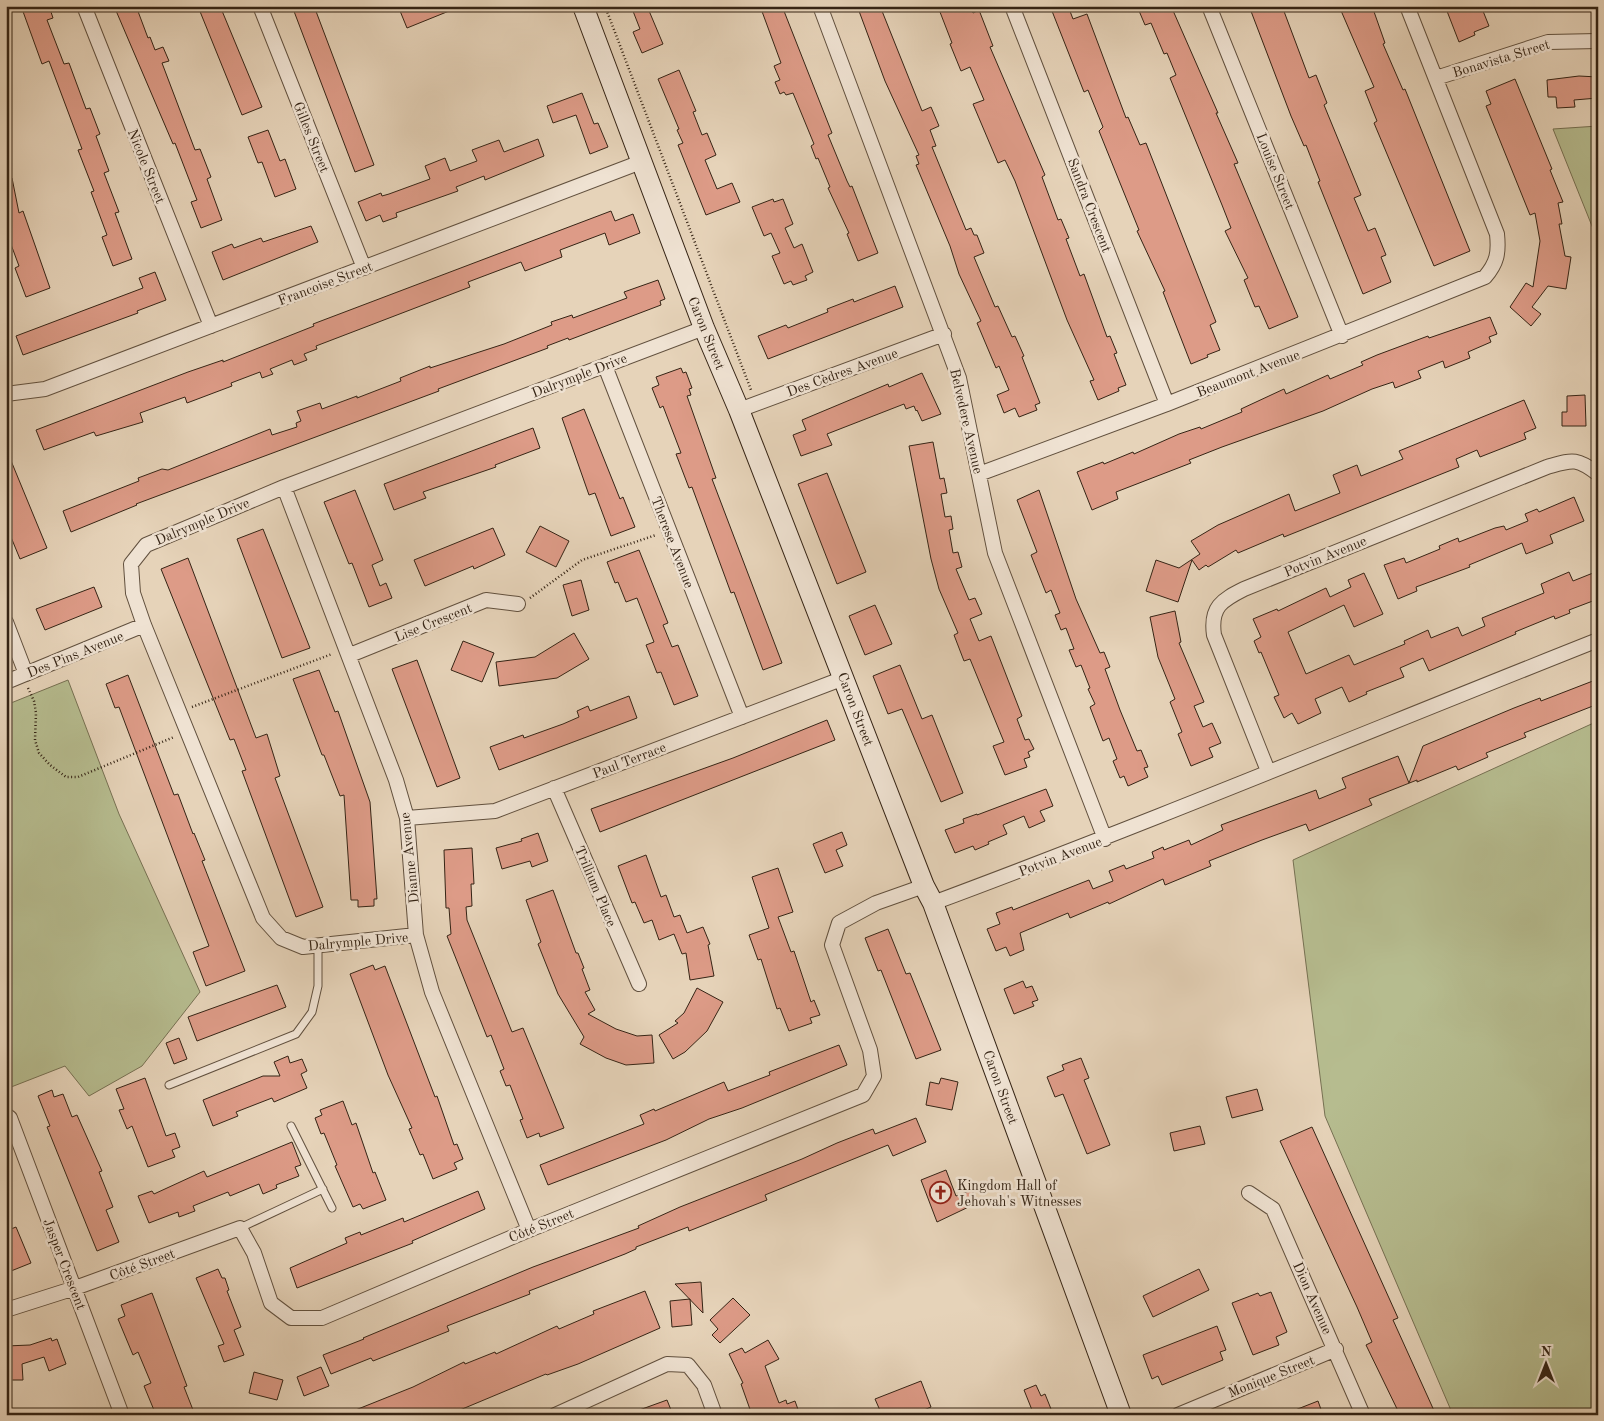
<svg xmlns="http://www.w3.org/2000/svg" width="1604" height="1421" font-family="'Old Standard TT',serif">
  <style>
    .green { fill: #b6bc8f; stroke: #767052 }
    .building { fill: #dd9b87; stroke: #352415 }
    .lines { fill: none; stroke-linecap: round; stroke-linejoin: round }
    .lane-casing { stroke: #61503e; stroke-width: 9 }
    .street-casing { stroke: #61503e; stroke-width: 16 }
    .secondary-casing { stroke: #352415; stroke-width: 22 }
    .path { stroke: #352415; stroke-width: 2.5; stroke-dasharray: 1 2.5; stroke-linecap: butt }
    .lane { stroke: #efe2d2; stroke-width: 7 }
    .street { stroke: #efe2d2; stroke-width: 14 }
    .secondary { stroke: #efe2d2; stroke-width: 20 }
    .labels { text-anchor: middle; stroke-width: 5; stroke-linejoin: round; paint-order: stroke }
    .street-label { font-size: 14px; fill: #352415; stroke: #efe2d2 }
    .poi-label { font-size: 14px; fill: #352415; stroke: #efe2d2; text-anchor: start }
  </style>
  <rect width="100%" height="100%" fill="#e6d3b9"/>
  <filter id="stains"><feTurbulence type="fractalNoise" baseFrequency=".004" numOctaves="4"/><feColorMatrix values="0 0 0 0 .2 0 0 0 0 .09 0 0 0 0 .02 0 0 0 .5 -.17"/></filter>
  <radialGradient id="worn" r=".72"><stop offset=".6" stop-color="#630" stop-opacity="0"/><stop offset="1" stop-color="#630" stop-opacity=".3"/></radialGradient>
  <path class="green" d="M1598 126V241L1553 129Z
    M68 680 119 814 200 992 142 1066 89 1096 65 1066 6 1089V705Z
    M1598 721V1415H1453L1325 1116 1293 860Z"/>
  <path class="building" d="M21 6H49L53 18 47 20 64 64 69 63 86 109 90 108 100 134 96 136 109 171 104 173 119 212 115 213 132 259 113 266 102 237 107 235 91 192 94 191 78 150 82 149 49 61 42 64Z
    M114 6H136L148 38 150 37 155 50 163 47 169 61 162 63 195 150 200 149 211 177 207 179 222 220 201 228 191 202 197 200 175 143 173 144Z
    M207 6H220L262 107 242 115 199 9Z
    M292 6H314L374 165 355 172Z
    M398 6H459V7L407 28Z
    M631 6H647L663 44 642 53 633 32 640 29Z
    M760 6H782L832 133 828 135 847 181 850 187 852 186 878 253 858 261 847 234 849 233 828 188 830 187 818 158 816 159 811 146 814 144 793 93 786 95 784 92 780 94 775 82 780 80 774 66 781 63Z
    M872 6H880L922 111 931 107 939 126 930 130 936 146 932 147 966 230 971 228 974 235H977L984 253 974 257 995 307 998 306 1012 337 1015 336 1024 356 1022 357 1040 403 1035 405 1037 410 1019 417 1015 408 1004 413 997 395 1009 390 999 366 996 368 977 323 981 321 959 274 950 246 916 165 919 164 916 156 919 155 885 81 859 11Z
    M955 6H970L973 13 979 10 993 46 990 47 1045 175 1042 177 1058 220 1061 219 1069 238 1066 239 1080 276 1084 274 1107 337 1110 336 1117 353 1114 354 1126 385 1118 388 1119 391 1098 400 1090 381 1094 380 1067 320 1015 181 1005 160 998 163 973 104 984 100 970 67 961 71 950 44 952 43 940 12Z
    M1050 6H1068L1073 19 1087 14 1126 118 1128 117 1140 145 1146 143 1216 322 1210 325 1220 350 1207 355 1208 357 1191 364 1163 292 1165 291 1137 231 1139 230 1099 131 1103 127 1088 90 1084 92Z
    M1137 6H1171L1218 113H1216L1238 163 1234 164 1298 317 1269 329 1259 306 1255 307 1244 280 1248 278 1225 231 1231 228 1222 205 1170 78 1176 75 1167 53 1164 54 1151 23 1145 25Z
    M1249 6H1282L1309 78 1316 75 1327 103 1324 105 1361 195 1354 198 1368 231 1375 228 1386 255 1381 257 1391 282 1363 294 1318 182 1320 181 1306 145 1304 146 1291 116Z
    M1339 6H1372L1385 43 1383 44 1403 90 1405 89 1470 251 1434 266 1374 123 1377 121 1365 91 1374 87Z
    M1445 6H1481L1489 26 1474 32 1475 35 1459 42Z
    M679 70 696 111 693 112 702 135 707 133 716 155 705 160 717 189 732 183 740 202 706 215 678 145 683 143 677 130 679 129 658 79Z
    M1579 76 1598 77V98L1574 100 1575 107 1557 108 1556 97H1548L1547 80Z
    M1515 79 1552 169 1550 170 1563 202 1558 203 1562 224H1559L1565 256 1571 257 1566 289 1548 286 1532 307 1541 314 1531 326 1510 307 1526 283 1533 287 1540 241 1535 213 1530 215 1486 106 1491 104 1486 91Z
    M582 93 594 124 598 123 608 147 590 154 576 115 553 123 547 106Z
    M268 130 280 161 285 159 296 189 275 197 262 162 258 163 248 137Z
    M538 139 544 156 485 180 484 176 456 187 458 191 396 213 397 217 383 222 380 215 366 221 358 202 381 193 382 196 389 194 430 179 425 166 445 158 450 171 477 161 472 150 499 140 504 152Z
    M12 178 19 213 23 211 50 288 26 297 15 268 19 266 6 231V179Z
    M773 199 774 202 783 199 793 224 785 228 794 248 802 244 813 272 805 276 807 280 793 285 791 281 784 284 772 256 780 253 771 233 764 236 752 207Z
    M611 211 615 221 633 214 640 233 609 245 605 233 560 250 562 257 525 271 521 262 468 282 470 287 316 346 317 349 304 354 307 360 294 365 292 360 270 369 273 374 262 378 260 372 231 383 232 386 187 403 185 397 140 413 143 422 96 436 94 432 44 450 36 430 188 372 223 360V362L314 326 313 324Z
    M311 226 318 242 223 280 212 252 232 244 234 248 261 238 263 242Z
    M155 272 166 300 137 311 138 313 23 355 16 336 143 288 139 278Z
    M658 280 665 299 660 301 661 305 569 340 568 338 547 346 548 348 438 389 439 391 136 504 137 505 71 532 63 511 139 481 138 478 162 469 168 470 270 429 272 435 297 427 296 423 301 421 297 411 320 403 322 409 357 396V398L401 381 400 378 430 366V368L504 344 552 325 551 322 572 315 573 318 627 298 624 292Z
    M895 286 903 307 768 359 758 336 786 325 788 328 828 312 827 309 853 299 854 302Z
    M1490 317 1497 334 1489 337 1491 342 1468 352 1470 358 1445 368 1443 361 1418 371 1421 378 1395 388 1393 382 1372 389 1323 411 1222 447 1189 460 1191 463 1116 492 1118 499 1092 510 1077 472 1103 462 1104 464 1133 452 1134 454 1179 434 1200 427 1201 429 1242 412 1241 409 1284 389 1286 394 1328 375 1330 379 1363 365 1361 362 1377 355 1428 336 1429 338Z
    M681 368 683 373 686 372 692 388 689 389 691 395 687 396 716 478 712 479 782 663 763 670 734 592 731 593 692 487 689 488 676 454 681 453 663 406 660 408 652 388 659 385 656 377Z
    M922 373 941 414 922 421 917 410 916 411 914 406 906 409 904 404 827 434 832 445 801 456 793 435 806 430 802 420 888 384 889 387Z
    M1585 395 1586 426H1562V412H1567V396Z
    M1524 400 1536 428 1524 433 1526 439 1480 457 1477 450 1456 459 1459 467 1284 537 1283 534 1238 553 1236 550 1208 567 1206 565 1199 570 1192 560 1178 602 1146 591 1156 560 1179 568 1200 554 1191 541 1218 525 1289 494 1295 511 1340 493 1333 475 1357 465 1361 476 1403 459 1399 451Z
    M584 409 620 499 623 497 635 527 611 536 595 493 589 495 562 418Z
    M533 428 540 448 495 465 496 467 423 492 426 498 394 510 384 484Z
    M933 442 940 479 944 478 947 493 941 494 945 517 951 516 953 529 949 530 953 553 958 552 962 567 956 569 969 600 975 598 982 614 970 619 979 641 991 636 1022 716 1017 719 1025 740 1029 739 1034 749 1028 752 1030 757 1024 759 1027 767 1005 775 993 746 1004 742 970 659 964 661 954 635 958 633 939 589 931 559 909 446Z
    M7 451 47 548 20 559 6 525Z
    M827 473 866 572 837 584 798 484Z
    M355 490 383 560 372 565 380 586 386 583 392 598 369 607 352 563 349 564 324 502Z
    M1039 490 1076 599 1100 653 1104 652 1110 667 1105 669 1120 710 1137 751 1141 750 1148 767 1144 768 1148 777 1128 786 1124 776 1120 778 1113 761 1117 759 1109 738 1103 741 1090 707 1095 704 1088 689 1090 688 1081 665 1076 667 1069 650 1074 649 1066 628 1061 630 1055 615 1060 613 1051 590 1046 593 1031 555 1037 552 1017 500Z
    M1574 497 1584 521 1550 535 1553 543 1526 554 1522 543 1469 565 1470 567 1416 587 1417 591 1398 599 1384 565 1404 558 1406 563 1440 549 1439 546 1458 538 1459 542 1495 528 1504 526 1506 530 1528 521 1525 514 1537 509 1539 512Z
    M540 526 569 541 556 567 526 552Z
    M493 528 505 555 474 569 473 566 425 586 414 560Z
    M263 529 310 648 282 658 237 539Z
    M639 550 668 623 663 625 672 647 678 645 698 696 674 705 661 672 657 673 646 645 654 642 637 598 626 602 618 582 615 583 607 562Z
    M188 558 256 738 267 734 280 776 275 778 323 907 296 917 242 771 246 770 234 739 230 740 161 569Z
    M1598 571V599L1569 610 1570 613 1555 619 1554 616 1515 632 1516 634 1429 671 1423 658 1400 668 1404 677 1366 692 1367 694 1349 702 1342 687 1315 699 1321 713 1298 724 1292 713 1284 718 1274 697 1279 695 1261 652 1259 653 1254 641 1261 637 1253 619 1277 609 1278 611 1326 588 1330 597 1351 587 1348 580 1364 573 1383 614 1354 627 1344 605 1288 632 1306 674 1349 655 1354 665 1405 644 1404 641 1428 630 1431 638 1458 627 1462 636 1485 626 1482 618 1544 593 1541 584 1569 572 1573 581Z
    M581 580 589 610 572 616 563 585Z
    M94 587 102 607 45 630 36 609Z
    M875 605 892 644 865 655 849 616Z
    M1175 611 1181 642 1179 643 1204 702 1194 706 1203 727 1212 723 1221 743 1209 748 1213 757 1191 766 1178 734 1182 732 1170 702 1175 699 1158 657 1150 617Z
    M574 633 589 659 557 678 499 686 496 662 535 657Z
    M463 641 494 653 482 682 451 670Z
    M417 660 460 778 437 787 392 669Z
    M900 665 922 719 932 715 963 793 941 802 902 709 888 714 873 676Z
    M319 670 335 712 338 711 370 802 377 899H374V906L358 907V900H351L344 795 340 796 324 755H322L293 679Z
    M128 675 174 795 178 794 193 834 194 833 205 860 202 861 245 971 206 986 193 952 209 946 119 707 115 708 106 684Z
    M1598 679V704L1524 733 1526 737 1486 753 1488 757 1458 770 1456 766 1417 782V780L1369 799 1372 805 1309 831 1306 824 1262 840 1209 861 1211 866 1165 885 1163 879 1109 904 1108 902 1070 918 1068 913 1020 933 1024 950 1010 956 1006 947 996 951 987 929 1000 924 996 913 1012 907 1013 910 1089 880 1093 889 1113 881 1109 871 1124 865 1126 869 1154 858 1152 852 1163 847 1164 850 1189 840 1191 845 1223 830 1221 825 1316 790 1319 799 1346 788 1342 778 1398 756 1409 783 1423 746 1514 708 1540 698 1541 701Z
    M629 696 637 718 499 770 490 747 523 735 524 738 563 724 579 717 577 711 588 706 590 711Z
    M827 720 835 740 600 832 591 809 733 758Z
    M1046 789 1053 806 1040 811 1045 821 1029 828 1024 816 1003 825 1007 834 988 842 989 844 975 850 973 846 955 853 945 830 964 823 963 819 977 814V815Z
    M842 832 847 845 836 850 843 866 825 873 813 844Z
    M538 833 548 861 532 867 530 861 502 869 496 848 522 841 521 839Z
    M472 848 474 884H471L472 906 466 907 467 920 512 1032 523 1028 564 1128 540 1137 539 1133 527 1138 520 1120 523 1119 510 1085 506 1086 500 1071 504 1069 491 1035 487 1037 447 936 451 934 449 908H446L444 850Z
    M646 855 661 897 666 895 674 917 680 915 687 933 703 927 710 944 708 945 714 976 690 980 686 953 682 954 674 934 659 940 652 920 644 923 635 902 632 903 618 866Z
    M778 868 793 912 778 917 791 952 794 951 811 1002 814 1000 820 1015 810 1018 812 1023 789 1031 780 1008 777 1009 761 959 758 960 749 935 769 928 752 877Z
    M553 890 576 953H578L584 968 582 969 590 990 585 992 595 1010 588 1014 616 1029 637 1036 652 1035 654 1063 626 1065 606 1058 580 1044 584 1037 558 994 538 944 541 942 526 900Z
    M888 929 906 974 910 973 941 1050 916 1059 881 970 878 971 865 938Z
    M373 965 375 970 385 966 435 1097 437 1096 454 1145 457 1144 463 1159 454 1163 457 1169 433 1179 423 1154 420 1155 409 1129 412 1128 388 1075 350 974Z
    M1023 981 1026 988 1032 986 1038 1000 1032 1002 1034 1006 1014 1014 1004 989Z
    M277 985 286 1007 197 1041 188 1017Z
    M697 988 723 1002 707 1031 685 1052 673 1059 659 1035 678 1023 675 1021 684 1013Z
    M179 1038 187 1059 174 1064 166 1043Z
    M839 1045 847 1065 742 1108 709 1119 666 1140 548 1185 540 1165 644 1124 640 1115 654 1109 655 1111 724 1082 728 1091 770 1075 769 1072Z
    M288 1056 290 1063 302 1059 307 1071 301 1074 307 1088 274 1102 272 1098 236 1112 238 1116 213 1126 203 1100 263 1076H280L274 1062Z
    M1081 1058 1089 1078 1084 1080 1110 1145 1087 1154 1063 1094 1055 1097 1047 1077 1064 1070 1062 1065Z
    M145 1078 166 1136 175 1133 180 1147 172 1150 175 1157 148 1167 132 1126 127 1129 119 1110 124 1109 116 1089Z
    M941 1078 958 1082 952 1110 926 1105 930 1082 939 1084Z
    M1257 1089 1263 1110 1232 1118 1226 1097Z
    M52 1090 54 1097 63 1094 72 1117 77 1115 102 1171 99 1172 113 1207 106 1210 119 1242 97 1251 47 1127 50 1126 38 1096Z
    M343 1101 352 1125 356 1123 373 1173 375 1172 386 1200 363 1209 360 1204 353 1207 335 1166 337 1165 324 1133 321 1134 315 1118 322 1115 320 1110Z
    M916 1118 926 1142 893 1156 888 1145 765 1195 767 1200 689 1231 688 1227 636 1247V1249L625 1254 529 1291 530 1294 447 1326 449 1331 373 1361 371 1358 331 1374 323 1355 364 1339 363 1338 533 1267 639 1228 638 1226 680 1207 802 1159 837 1143 873 1129 875 1134Z
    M1200 1126 1205 1144 1174 1151 1170 1133Z
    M1312 1127 1398 1318 1393 1320 1436 1415H1400L1366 1345 1372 1342 1357 1307 1280 1141Z
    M292 1142 301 1165 295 1167 299 1176 276 1185 277 1188 263 1194 259 1184 230 1196 228 1192 193 1206 195 1211 179 1217 178 1212 149 1223 138 1196 152 1191 154 1194 204 1171 207 1177Z
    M946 1170 956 1196 972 1190 977 1203 937 1222 921 1180Z
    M478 1191 485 1209 412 1241 413 1243 297 1288 290 1268 347 1243 345 1238 360 1232 361 1235 403 1218 404 1222Z
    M16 1227 31 1263 6 1273V1231Z
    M218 1269 222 1278H225L229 1290 227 1291 241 1327 234 1330 244 1355 224 1362 218 1346 224 1344 196 1278Z
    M1199 1269 1209 1290 1153 1317 1143 1296Z
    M701 1282 703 1313 675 1284Z
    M645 1291 660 1328 578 1364 547 1375 546 1374 448 1415H343L413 1387 464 1362 465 1364 495 1352 496 1354 557 1326 559 1329 594 1314 593 1311Z
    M1271 1292 1287 1332 1276 1337 1279 1345 1253 1355 1232 1303 1258 1293 1260 1296Z
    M152 1293 187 1386 184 1387 195 1415H156L144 1386 151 1383 138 1352 133 1355 118 1319 125 1316 121 1305Z
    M733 1298 750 1315 720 1343 712 1335 718 1329 710 1320Z
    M690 1299 692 1325 672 1327 670 1301Z
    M1217 1326 1226 1350 1220 1352 1223 1360 1162 1385 1158 1376 1152 1379 1143 1355Z
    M51 1338 52 1341 57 1339 66 1364 49 1371 44 1357 22 1364 23 1380H6V1346L30 1345Z
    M768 1340 779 1359 765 1366 779 1403 786 1400 787 1404 795 1401 800 1415H752L741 1384 743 1383 729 1354 742 1348 745 1353Z
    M321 1367 329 1386 304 1396 297 1377Z
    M254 1372 283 1380 277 1400 249 1393Z
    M921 1381 931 1407 912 1415H882L875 1399Z
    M1036 1385 1041 1396 1045 1394 1051 1409 1034 1415 1024 1390Z
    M667 1400 673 1415H632L631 1413Z
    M1318 1401 1323 1415H1285V1414Z"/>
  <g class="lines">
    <defs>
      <path id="lane" d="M169 1085 296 1034 312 1012 318 986V945
        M291 1126 332 1208
        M240 1228 323 1189"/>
      <path id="street" d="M84 6 211 326
        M260 6 364 268
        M820 6 959 378 995 553 1105 839
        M1012 6 1167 404
        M1209 6 1342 336
        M1436 78 1548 42 1598 41
        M605 366 742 717
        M6 394 45 389 641 162
        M739 410 944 334
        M979 474 1167 404 1485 277C1497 263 1499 253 1497 234L1407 6
        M284 487 396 780 407 818 416 935 432 992 529 1230
        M6 622 26 674
        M350 655 486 600 518 604
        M6 682 144 625
        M1268 771 1214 635C1210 607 1222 600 1244 589L1547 467C1572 460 1576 457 1598 474
        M554 788 639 984
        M407 818 495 811 844 678
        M933 903C1156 820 1376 728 1598 640
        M416 935 303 947 281 938 263 918 144 625 133 593 131 564 146 545 284 487 704 328
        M6 1115 10 1118 122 1415
        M1249 1193 1273 1209 1363 1415
        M6 1310 75 1288 240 1228 254 1253 271 1303 291 1318H322L529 1230 863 1095 874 1076 870 1050 832 945 839 923 876 903 924 886
        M555 1415 667 1364 688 1365 704 1385 715 1415
        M1178 1415 1336 1349"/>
      <path id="secondary" d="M583 6 704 328 739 410 924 886 933 903 1121 1415"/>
    </defs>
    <use href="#lane" class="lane-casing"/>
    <use href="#street" class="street-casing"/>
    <use href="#secondary" class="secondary-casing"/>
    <path class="path" d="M605 6 751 390
      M530 598 582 560 656 535
      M28 688 34 701 36 713 35 740 39 753 50 765 66 777H78L174 737
      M192 707 332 654"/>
    <use href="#lane" class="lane"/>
    <use href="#street" class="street"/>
    <use href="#secondary" class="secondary"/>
  </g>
  <defs>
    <symbol id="church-ring" viewBox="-11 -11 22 22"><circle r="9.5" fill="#efe2d2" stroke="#8f2418" stroke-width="1.5"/><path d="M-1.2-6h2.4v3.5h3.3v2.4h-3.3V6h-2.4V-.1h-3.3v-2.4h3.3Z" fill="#8f2418"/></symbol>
  </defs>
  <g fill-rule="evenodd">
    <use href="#church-ring" x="928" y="1180" width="25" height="25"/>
  </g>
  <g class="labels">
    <g class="street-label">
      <text transform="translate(1501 58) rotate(-17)" y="5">Bonavista Street</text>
      <text transform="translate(312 137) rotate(68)" y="5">Gilles Street</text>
      <text transform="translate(147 166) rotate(68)" y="5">Nicole Street</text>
      <text transform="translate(1276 171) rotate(68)" y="5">Louise Street</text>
      <text transform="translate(1090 205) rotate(69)" y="5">Sandra Crescent</text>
      <text transform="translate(325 283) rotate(-21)" y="5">Francoise Street</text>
      <text transform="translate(707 333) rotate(68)" y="5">Caron Street</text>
      <text transform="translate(842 372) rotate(-20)" y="5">Des Cèdres Avenue</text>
      <text transform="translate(1248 373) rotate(-21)" y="5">Beaumont Avenue</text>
      <text transform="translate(579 375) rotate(-21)" y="5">Dalrymple Drive</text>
      <text transform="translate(967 421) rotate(77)" y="5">Belvedere Avenue</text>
      <text transform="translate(202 521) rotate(-23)" y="5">Dalrymple Drive</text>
      <text transform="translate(673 542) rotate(69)" y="5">Therese Avenue</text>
      <text transform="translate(1325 556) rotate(-22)" y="5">Potvin Avenue</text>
      <text transform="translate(433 622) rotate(-22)" y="5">Lise Crescent</text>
      <text transform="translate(75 654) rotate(-22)" y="5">Des Pins Avenue</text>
      <text transform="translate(856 709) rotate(69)" y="5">Caron Street</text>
      <text transform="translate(629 760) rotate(-21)" y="5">Paul Terrace</text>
      <text transform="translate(1060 856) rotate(-21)" y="5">Potvin Avenue</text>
      <text transform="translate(409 858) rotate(-96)" y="5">Dianne Avenue</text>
      <text transform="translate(596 886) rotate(67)" y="5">Trillium Place</text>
      <text transform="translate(358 941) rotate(-5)" y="5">Dalrymple Drive</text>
      <text transform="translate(1001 1087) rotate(70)" y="5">Caron Street</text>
      <text transform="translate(541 1225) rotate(-22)" y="5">Côté Street</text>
      <text transform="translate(65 1264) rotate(69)" y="5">Jasper Crescent</text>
      <text transform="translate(142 1264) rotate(-20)" y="5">Côté Street</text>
      <text transform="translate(1313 1298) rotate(66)" y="5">Dion Avenue</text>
      <text transform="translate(1271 1376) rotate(-22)" y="5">Monique Street</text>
    </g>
    <g class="poi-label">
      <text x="957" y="1190">Kingdom Hall of<tspan x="957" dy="16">Jehovah's Witnesses</tspan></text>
    </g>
  </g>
  <rect width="1604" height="1421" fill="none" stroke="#e6d3b9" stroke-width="25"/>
  <rect x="8" y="8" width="1589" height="1406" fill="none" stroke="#352415" stroke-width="2.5"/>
  <rect x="12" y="12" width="1579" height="1396" fill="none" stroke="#352415"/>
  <g transform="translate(1546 1364)" stroke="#efe2d2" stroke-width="4" paint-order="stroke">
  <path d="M0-4L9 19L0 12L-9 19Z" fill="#352415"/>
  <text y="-8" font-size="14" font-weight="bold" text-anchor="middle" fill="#352415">N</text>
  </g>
  <rect width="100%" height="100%" filter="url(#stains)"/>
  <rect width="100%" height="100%" fill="url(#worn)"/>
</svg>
